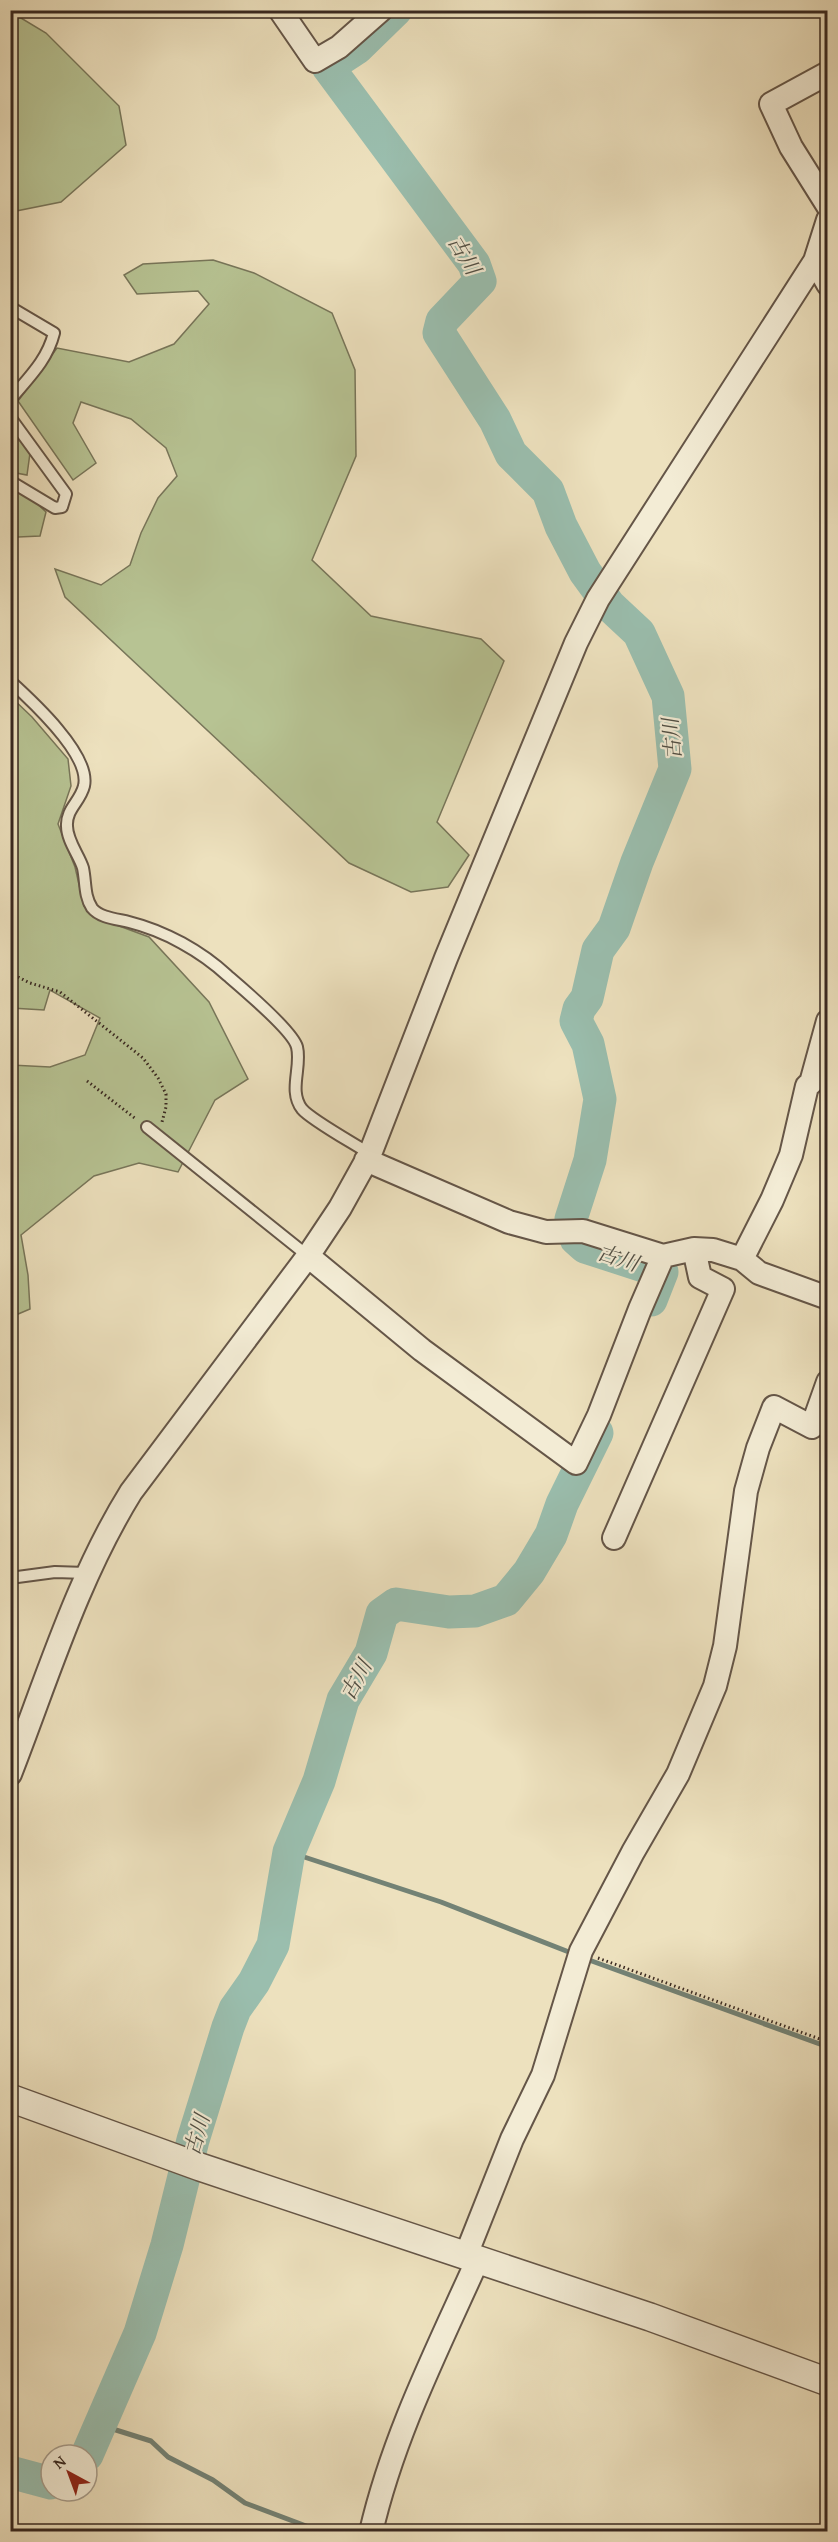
<svg xmlns="http://www.w3.org/2000/svg" width="838" height="2542" font-family="'Gentium Book Plus','Noto Serif JP',serif">
  <style>
    .green { fill: #b7c393; stroke: #78765a; stroke-width: 1.5 }
    .lines { fill: none; stroke-linecap: round; stroke-linejoin: round }
    .stream { stroke: #738275; stroke-width: 5 }
    .river { stroke: #9abeae; stroke-width: 33 }
    .service-casing { stroke: #655648; stroke-width: 14 }
    .minor-casing { stroke: #655648; stroke-width: 26 }
    .tertiary-casing { stroke: #655648; stroke-width: 30 }
    .path { stroke: #382820; stroke-width: 3; stroke-dasharray: 1.5 3; stroke-linecap: butt }
    .service { stroke: #f3ecd5; stroke-width: 10 }
    .minor { stroke: #f3ecd5; stroke-width: 22 }
    .tertiary { stroke: #f3ecd5; stroke-width: 27 }
    .labels { text-anchor: middle; stroke-width: 4.5; stroke-linejoin: round; paint-order: stroke }
    .water-label { font-size: 21px; font-style: italic; fill: #504e44; stroke: #f3ecd5 }
  </style>
  <rect width="100%" height="100%" fill="#ede1be"/>
  <filter id="stains"><feTurbulence type="fractalNoise" baseFrequency=".00333" numOctaves="4"/><feColorMatrix values="0 0 0 0 .2 0 0 0 0 .09 0 0 0 0 .02 0 0 0 .5 -.17"/></filter>
  <radialGradient id="worn" r=".72"><stop offset=".6" stop-color="#630" stop-opacity="0"/><stop offset="1" stop-color="#630" stop-opacity=".3"/></radialGradient>
  <path class="green" d="M11 12 46 33 119 106 126 145 61 202 11 212Z
    M213 260 254 273 332 313 355 370 356 456 312 560 371 616 481 639 504 661 437 822 469 855 448 887 411 892 349 863 65 597 55 569 101 585 130 565 141 533 158 498 177 476 166 448 131 419 81 402 73 423 96 463 73 480 18 401 57 348 129 362 174 344 209 304 198 291 137 294 124 275 143 264Z
    M10 428 30 453 27 475 11 472Z
    M10 488 32 499 46 512 40 536 18 537 11 531Z
    M10 696 32 717 68 759 71 786 58 824 75 867 84 906 95 917 149 937 209 1002 248 1079 215 1100 178 1172 139 1163 94 1176 21 1235 28 1275 30 1309 11 1317V1065L50 1067 85 1055 100 1018 50 990 44 1010 11 1008Z"/>
  <g class="lines">
    <path class="stream" d="M289 1852 441 1902 574 1954
      M589 1960 828 2047
      M100 2425 151 2441 168 2457 213 2480 245 2503 322 2532"/>
    <path class="river" d="M396 10 357 48 328 67 474 264 480 281 442 321 439 333 495 420 511 454 548 491 561 526 585 572 609 605 639 633 668 696 675 769 637 862 614 928 598 950 587 998 579 1009 576 1021 588 1044 600 1099 590 1160 571 1219 576 1239 585 1247 662 1272 651 1300
      M87 2455 140 2333 167 2245 193 2140 228 2027 235 2009 254 1982 273 1945 289 1852 319 1781 343 1700 371 1653 382 1614 396 1604 449 1612 475 1611 506 1600 529 1572 551 1535 562 1504 597 1433
      M10 2472 51 2483"/>
    <defs>
      <path id="service" d="M10 307 54 333C47 361 28 378 10 400
        M10 417 66 494 62 507 55 508 10 481
        M10 681C32 701 91 755 84 786 80 802 66 809 67 826 67 841 79 855 83 868 86 882 84 896 92 908 100 918 117 919 129 922 165 931 201 951 228 976 242 988 293 1031 297 1047 302 1067 288 1091 302 1109 311 1120 355 1144 370 1154
        M147 1127 308 1256
        M10 1578 55 1572 86 1573"/>
      <path id="minor" d="M280 10 315 61 339 47 381 10
        M828 73 771 104 791 147 828 206
        M815 261 828 284
        M366 1160 509 1222 546 1232 583 1231 663 1256 694 1249 713 1250 742 1259 759 1273 828 1298
        M308 1256 422 1350 576 1463 599 1415 640 1309 663 1256
        M742 1259 772 1200 791 1155 807 1086 811 1083 828 1021
        M614 1538 723 1289 700 1277 694 1249
        M10 1774C47 1679 77 1579 131 1492L308 1256 340 1208 370 1154 446 958 576 643 598 599 815 261 828 220
        M466 2255 512 2139 543 2075 581 1951 633 1852 678 1774 715 1686 725 1646 746 1491 758 1448 774 1407 812 1427 828 1382
        M371 2532C393 2436 438 2348 478 2259"/>
      <path id="tertiary" d="M10 2098 200 2167 650 2317 828 2382"/>
    </defs>
    <use href="#service" class="service-casing"/>
    <use href="#minor" class="minor-casing"/>
    <use href="#tertiary" class="tertiary-casing"/>
    <path class="path" d="M10 973 30 983 60 992 143 1058 158 1078 166 1094V1107L162 1122
      M87 1081 136 1119
      M598 1958 828 2042"/>
    <use href="#service" class="service"/>
    <use href="#minor" class="minor"/>
    <use href="#tertiary" class="tertiary"/>
  </g>
  <g class="labels">
    <g class="water-label">
      <text transform="translate(464 255) rotate(59)" y="7">古川</text>
      <text transform="translate(672 739) rotate(-95)" y="7">古川</text>
      <text transform="translate(618 1258) rotate(18)" y="7">古川</text>
      <text transform="translate(356 1680) rotate(-61)" y="7">古川</text>
      <text transform="translate(197 2135) rotate(-74)" y="7">古川</text>
    </g>
  </g>
  <rect width="838" height="2542" fill="none" stroke="#ede1be" stroke-width="36"/>
  <rect x="12" y="12" width="814" height="2518" fill="none" stroke="#382820" stroke-width="3"/>
  <rect x="18" y="18" width="802" height="2506" fill="none" stroke="#382820" stroke-width="1.5"/>
  <g transform="translate(69 2473) rotate(319)"><circle r="28" fill="#f3ecd5" stroke="#a89e8d" stroke-width="1.5"/>
  <path d="M0-4.5L10 22L0 15L-10 22Z" fill="#8f2418"/>
  <text y="-9" font-size="16" font-weight="bold" text-anchor="middle" fill="#382820">N</text>
  </g>
  <rect width="100%" height="100%" filter="url(#stains)"/>
  <rect width="100%" height="100%" fill="url(#worn)"/>
</svg>
